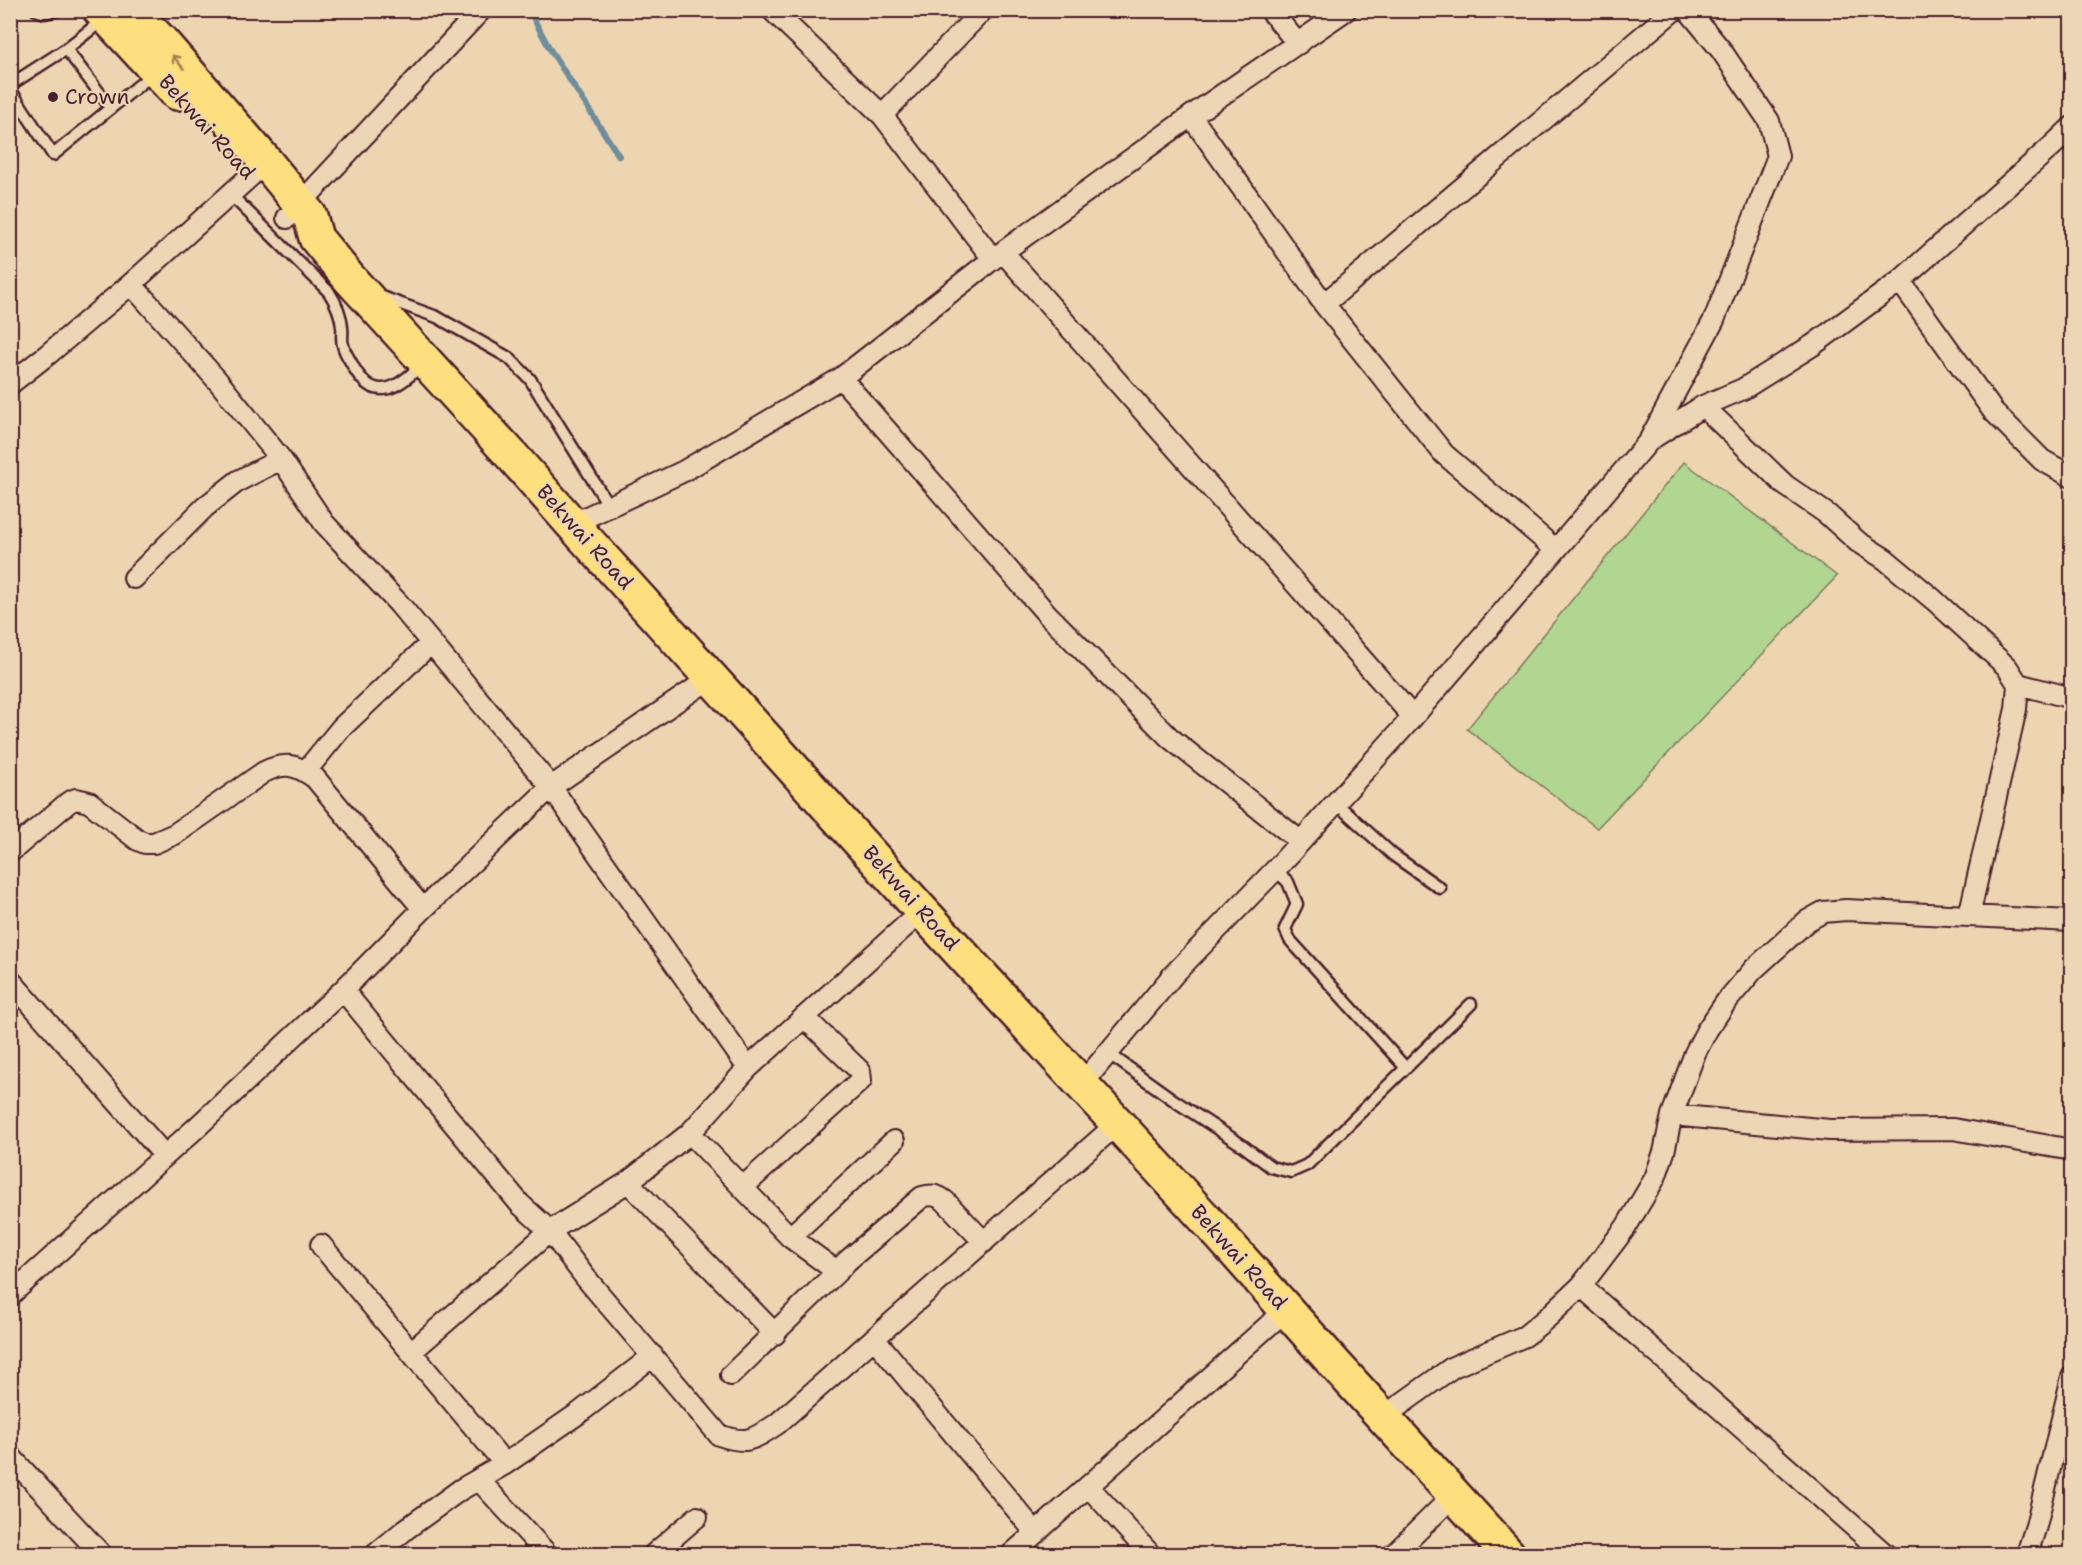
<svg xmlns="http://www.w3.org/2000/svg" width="2082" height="1565" font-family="'Shantell Sans',sans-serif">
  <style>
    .green { fill: #b1d691; stroke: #7e7a5e; stroke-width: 1.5 }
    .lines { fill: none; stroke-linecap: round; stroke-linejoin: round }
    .stream { stroke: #708d9c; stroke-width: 6 }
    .lane-casing { stroke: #4a1f2b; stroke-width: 15 }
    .street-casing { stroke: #4a1f2b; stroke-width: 24 }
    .highway-casing { stroke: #4a1f2b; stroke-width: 38 }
    .lane { stroke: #ecd6b5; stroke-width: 10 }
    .street { stroke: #ecd6b5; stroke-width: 20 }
    .highway { stroke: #fedf80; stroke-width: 33 }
    .oneway { stroke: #a47f56 }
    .poi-dot { fill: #4a1f2b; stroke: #ecd6b5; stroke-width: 2 }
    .labels { text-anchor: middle; stroke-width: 4.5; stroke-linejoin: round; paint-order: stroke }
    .poi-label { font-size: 21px; fill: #4a1f2b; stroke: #ecd6b5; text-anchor: start }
    .street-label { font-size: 21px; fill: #4a1f2b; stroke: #ecd6b5 }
  </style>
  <rect width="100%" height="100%" fill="#edd5b1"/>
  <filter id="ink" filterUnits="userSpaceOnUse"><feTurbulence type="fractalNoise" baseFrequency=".0167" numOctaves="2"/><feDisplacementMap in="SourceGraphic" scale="12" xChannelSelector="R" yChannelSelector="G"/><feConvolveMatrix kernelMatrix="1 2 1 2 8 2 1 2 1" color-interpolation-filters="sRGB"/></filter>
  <g filter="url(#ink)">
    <path class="green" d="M1684 462 1837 576 1597 828 1467 729Z"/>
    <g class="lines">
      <path class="stream" d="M529 10 551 51 619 156"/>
      <defs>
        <path id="lane" d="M36 10 45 13 58 10
          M66 49 111 108
          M10 85 66 49 104 19
          M10 89 53 155 154 73
          M230 194 329 292C336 303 341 314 342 327 343 333 341 340 343 345 344 352 350 360 353 366 374 405 399 388 423 363
          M379 296 437 317 509 358 530 379 609 506
          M1335 802 1393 855 1440 888
          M1275 870 1288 882 1297 904 1285 929 1290 940 1405 1067
          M1108 1053 1175 1101 1242 1145 1271 1167 1291 1172 1307 1165 1471 1004"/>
        <path id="street" d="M772 10 882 115 993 259
          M1270 10 1298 44
          M882 115 983 10
          M1191 116 1324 304 1444 454 1555 549
          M287 218 481 10
          M1003 252 1413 717
          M1900 281 1993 411 2042 460 2072 477
          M131 284 217 380 281 459 324 523 399 604 551 787 748 1068
          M1324 304 1674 10
          M841 378 1047 614 1170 738 1300 841
          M10 384 47 355 131 284 266 162
          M1703 406 1785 485 1827 514 1858 542 1885 559 1934 600 2007 667 2018 684 2016 709 1969 916
          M1651 439 1703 406 1743 389 1813 345 1900 281 2051 147 2072 127
          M572 524 684 471 841 378 993 259 1191 116 1346 10
          M134 578 205 507 238 481 281 459
          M2018 684 2072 698
          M306 771 341 728 431 643
          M10 852 69 802 76 799 89 802 138 840 145 843H154L175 834 264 772C285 762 296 764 315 778L423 909
          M10 980 165 1156
          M343 990 520 1204 550 1231 585 1277 719 1435C748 1445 752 1440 777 1424L1117 1124
          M1082 1084 1174 974 1275 870 1413 717 1649 441 1714 320 1778 156 1769 121 1721 50 1688 10
          M1672 1115 1830 1130 1953 1129 2072 1150
          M690 1133 790 1237 828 1265 839 1270 847 1261 922 1197C932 1194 937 1195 945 1201L984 1242
          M628 1182 775 1334
          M743 1187 861 1080 860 1071 804 1017
          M790 1237 894 1141
          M321 1245 505 1464
          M1581 1286 1885 1554
          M10 1295 196 1128 343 990 423 909 551 787 712 677
          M874 1338 1036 1533
          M411 1352 550 1231 628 1182 690 1133 748 1068 922 911
          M731 1375 839 1270
          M1383 1417 1453 1367 1525 1336 1547 1318 1581 1286 1626 1227 1655 1178 1664 1152 1672 1115 1695 1053 1707 1030 1726 1002 1754 969 1807 921 1823 912 1846 910 2072 921
          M10 1456 101 1554
          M479 1480 547 1554
          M1088 1486 1150 1554
          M376 1554 406 1529 460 1490 505 1464 579 1413 653 1356
          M654 1554 697 1517
          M1012 1554 1287 1309
          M1394 1554 1454 1495
          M2027 1554 2036 1526 2072 1377"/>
        <path id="highway" d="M100 10 177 93
          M131 10 161 41 266 162 310 216 316 238 349 278 513 457 572 524 922 911 1211 1225 1333 1362 1508 1554"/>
      </defs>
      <use href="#lane" class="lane-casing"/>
      <use href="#street" class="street-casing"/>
      <use href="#highway" class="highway-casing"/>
      <use href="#lane" class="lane"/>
      <use href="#street" class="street"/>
      <use href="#highway" class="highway"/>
    </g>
    <defs><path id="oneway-shaft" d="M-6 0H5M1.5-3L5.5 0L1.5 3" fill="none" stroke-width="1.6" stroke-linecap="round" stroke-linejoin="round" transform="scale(1.5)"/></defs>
    <use class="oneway" href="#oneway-shaft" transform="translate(178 62) rotate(-130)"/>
  </g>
  <circle class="poi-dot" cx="53" cy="97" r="6"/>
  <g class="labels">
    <g class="poi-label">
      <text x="65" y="104">Crown</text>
    </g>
    <g class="street-label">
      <text transform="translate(207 127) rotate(48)" y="7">Bekwai Road</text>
      <text transform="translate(585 537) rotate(48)" y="7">Bekwai Road</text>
      <text transform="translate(911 898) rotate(48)" y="7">Bekwai Road</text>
      <text transform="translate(1239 1257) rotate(48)" y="7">Bekwai Road</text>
    </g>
  </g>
  <rect width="2082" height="1565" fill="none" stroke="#ecd6b5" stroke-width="36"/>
  <rect x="18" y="18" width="2046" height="1529" fill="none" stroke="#4a1f2b" stroke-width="2" filter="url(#ink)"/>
</svg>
